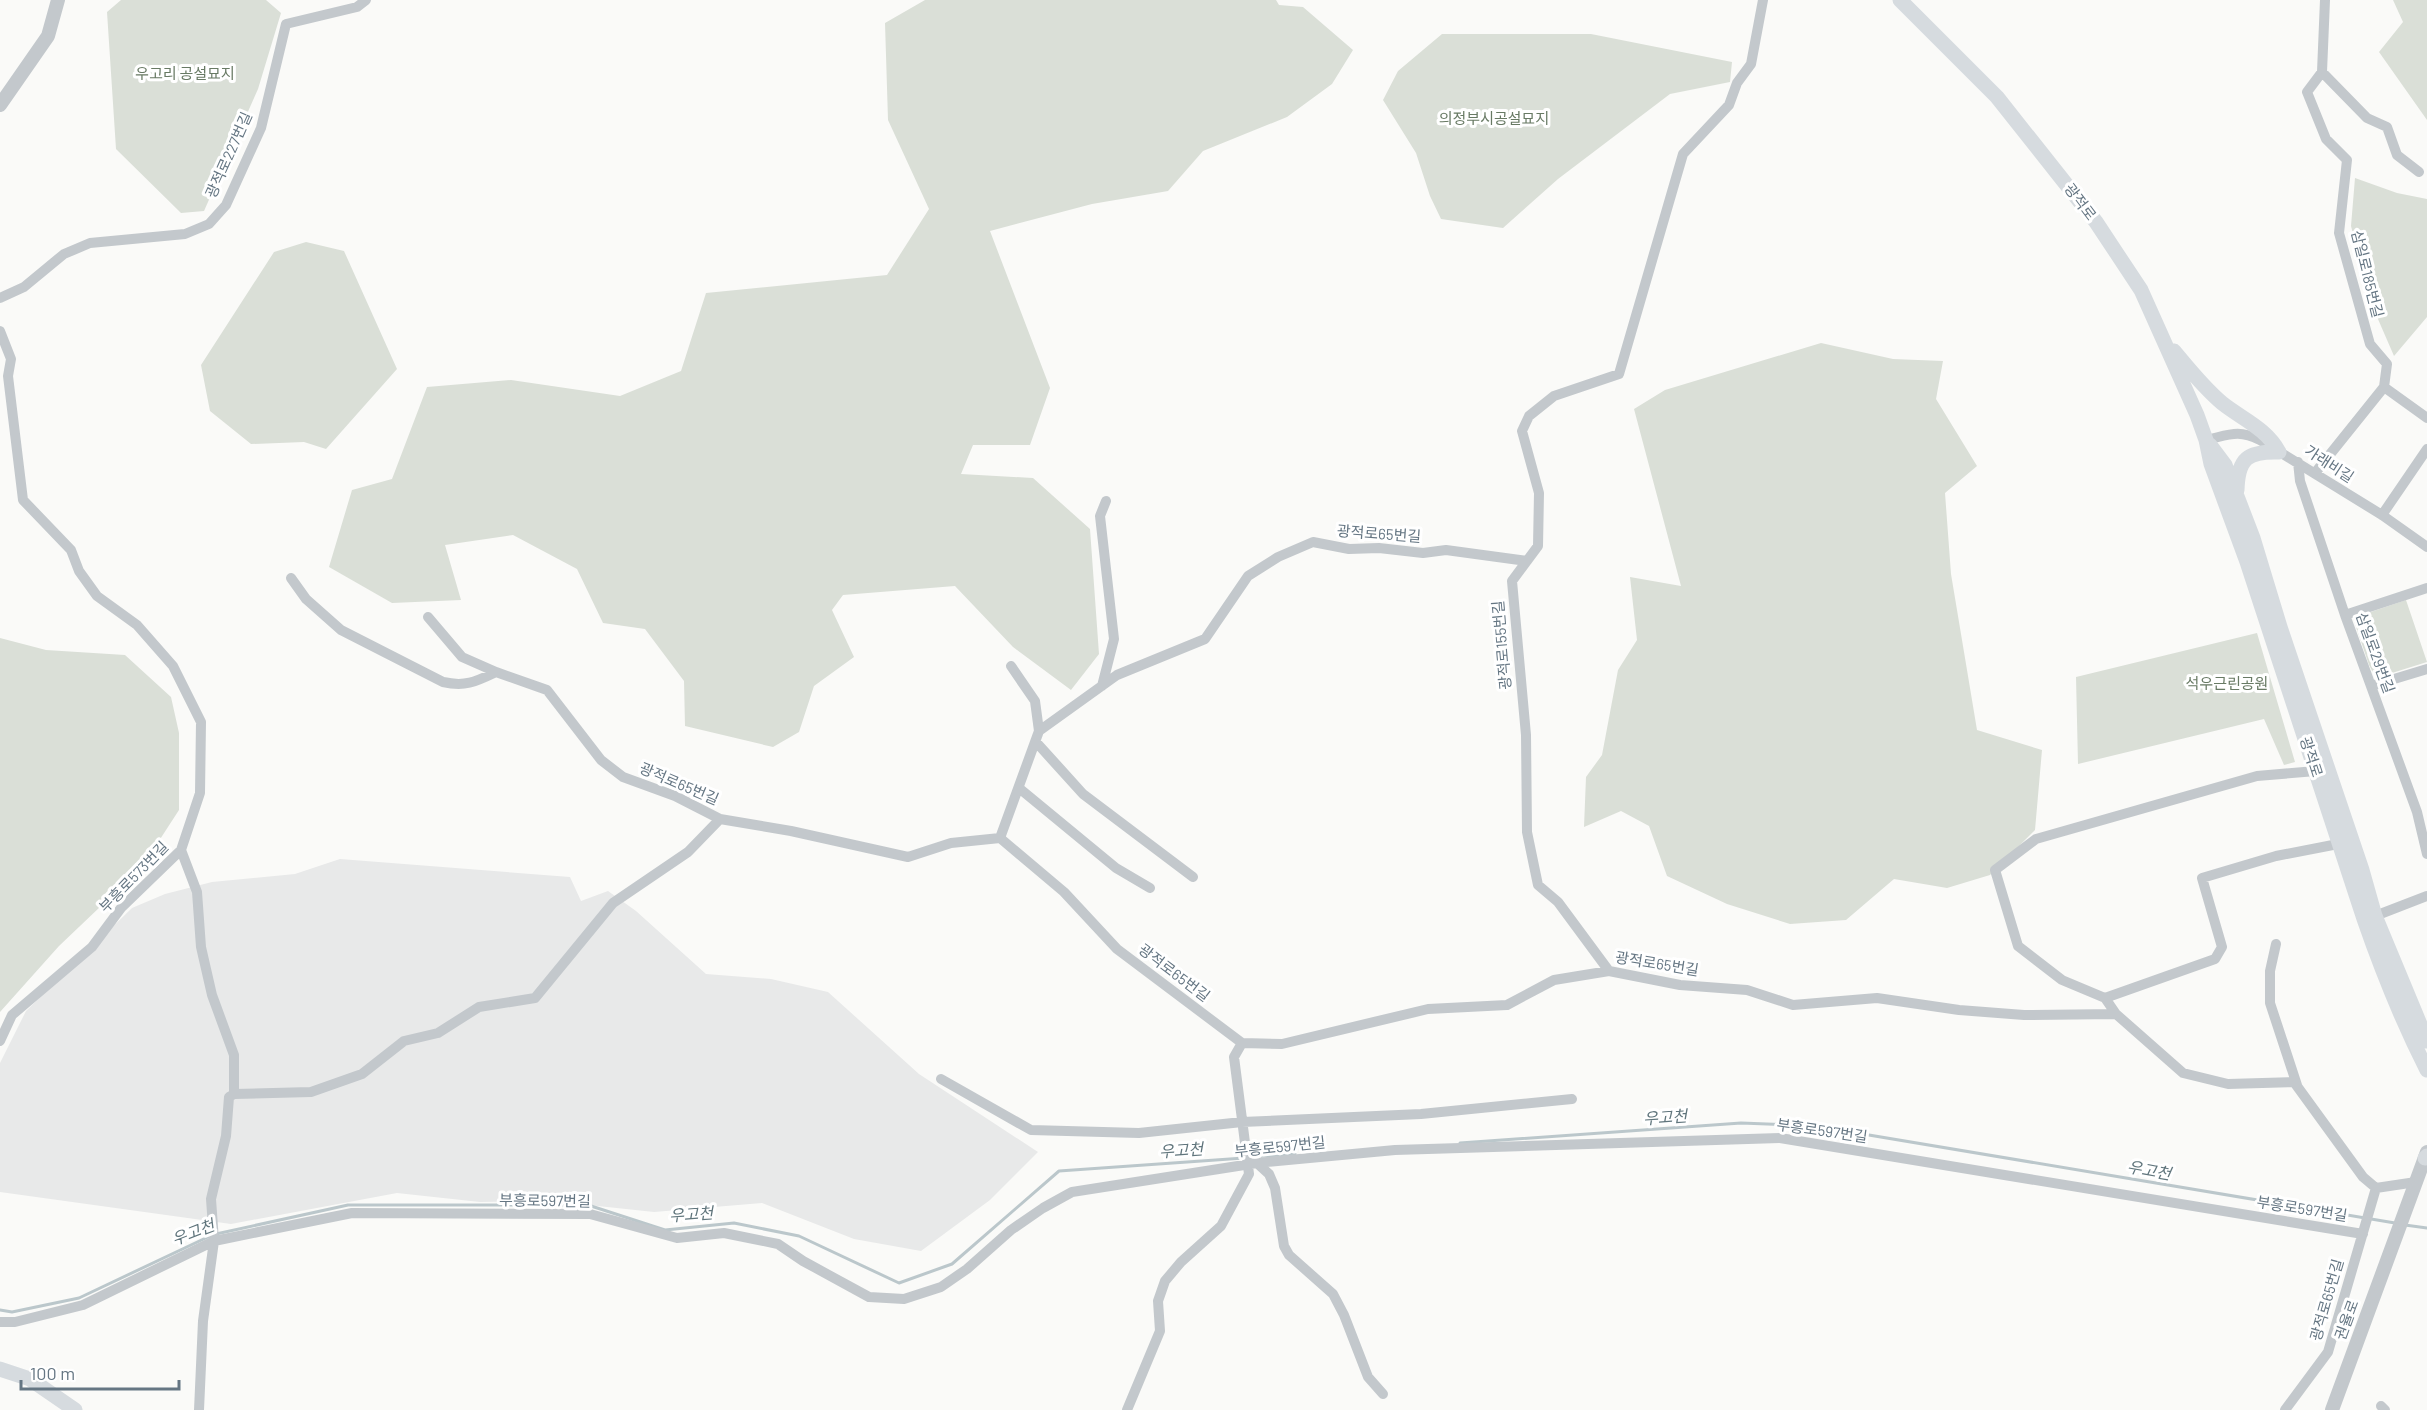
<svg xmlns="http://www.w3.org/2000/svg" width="2427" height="1410" font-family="Barlow,'Noto Sans KR',sans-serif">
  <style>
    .built { fill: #e8e9e9 }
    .green { fill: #dadfd7 }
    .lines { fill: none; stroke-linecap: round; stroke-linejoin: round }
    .stream { stroke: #bbc7cb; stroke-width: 3 }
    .minor { stroke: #c3c8cc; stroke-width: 10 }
    .tertiary { stroke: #c3c8cc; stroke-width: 14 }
    .secondary { stroke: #d6dbdf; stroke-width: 15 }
    .labels { text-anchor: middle; stroke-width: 6; stroke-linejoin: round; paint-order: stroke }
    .park-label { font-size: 15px; fill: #687a64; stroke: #fff }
    .street-label { font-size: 15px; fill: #657683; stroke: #fff }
    .water-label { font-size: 16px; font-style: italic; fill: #60757c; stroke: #fff }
  </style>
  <rect width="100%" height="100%" fill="#fafaf8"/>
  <path class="built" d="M340 859 570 877 581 901 608 891 636 911 706 974 771 979 828 992 919 1074 1038 1152 990 1200 921 1251 854 1239 762 1203 654 1212 551 1201 480 1202 397 1193 231 1224 0 1192V1063L26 1011 132 908 165 894 212 882 295 874Z"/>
  <path class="green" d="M121 0H266L281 13 258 89 204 211 181 213 116 149 107 12Z
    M925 0H1276L1279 5 1303 7 1353 50 1332 84 1287 117 1203 151 1168 191 1092 204 990 231 1050 388 1030 445H973L961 474 1033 478 1090 529 1099 654 1071 690 1013 647 955 586 843 595 832 610 854 657 814 686 799 732 773 747 685 726 684 681 645 629 603 623 577 569 513 535 445 545 461 600 392 603 329 567 352 490 392 479 427 387 511 380 620 396 681 371 706 293 887 275 929 209 888 120 885 23Z
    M2393 0H2427V120L2379 52 2403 22Z
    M1442 34H1591L1732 62 1730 82 1670 94 1558 179 1503 228 1441 219 1430 196 1416 153 1383 100 1398 71Z
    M2355 178 2397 193 2427 199V317L2394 356 2371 303 2351 226Z
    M306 242 344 251 397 369 326 449 304 442 251 444 210 411 201 365 274 252Z
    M1821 343 1893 359 1943 361 1936 399 1977 466 1945 493 1951 574 1977 730 2042 750 2035 830 1990 875 1947 888 1894 879 1846 920 1790 924 1727 904 1667 876 1649 826 1621 811 1584 827 1586 777 1602 755 1618 670 1637 640 1630 577 1681 586 1634 409 1665 390Z
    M2406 600 2427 662 2376 678 2369 665 2353 618Z
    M2257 633 2295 762 2284 765 2264 719 2078 764 2076 677Z
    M0 638 46 650 125 655 171 697 179 733V810L142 867 59 946 0 1012Z"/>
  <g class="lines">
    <path class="stream" d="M1460 1143 1741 1123 1815 1126 2395 1223
      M1250 1157 1295 1154
      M2405 1225 2427 1228
      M216 1234 348 1205H588L665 1230 734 1223 799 1236 899 1283 952 1264 1059 1171 1244 1158
      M0 1310 12 1312 79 1298 210 1236"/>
    <path class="minor" d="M2325 0 2322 72 2307 92 2326 139 2347 160 2339 233 2370 344 2387 364 2384 387
      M2322 72 2367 118 2387 127 2397 155 2419 172
      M0 298 24 287 64 254 90 243 185 234 209 224 226 205 261 128 286 24 357 7 366 0
      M0 331 11 359 8 376 23 500 71 550 79 571 97 596 137 625 173 666 201 722 200 793 181 850 121 908 92 947 12 1015 0 1041
      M2384 387 2427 418
      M2206 440C2229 435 2238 429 2260 440L2382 515 2427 547
      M2298 462 2300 481 2345 615 2417 812 2427 854
      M2315 473 2384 387
      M2382 515 2427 449
      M1527 561 1446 550 1423 553 1379 548 1349 549 1313 542 1278 557 1248 576 1205 639 1117 675 1039 731 1000 838 1064 892 1117 949 1242 1043 1282 1044 1428 1009 1507 1005 1554 980 1609 971 1680 985 1747 990 1793 1005 1877 998 1959 1010 2024 1015 2116 1014 2183 1073 2228 1084 2294 1082 2363 1177 2376 1188 2416 1182
      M291 578 306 599 341 630 443 682C465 687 475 682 496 672L547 690 601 760 623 777 675 796 720 819 791 831 908 857 951 843 1000 838
      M2345 615 2427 588
      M428 617 462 657 496 672
      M1011 666 1035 701 1039 731
      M1102 686 1114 639 1100 516 1106 501
      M2371 686 2427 669
      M1036 742 1083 794 1193 877
      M1019 788 1116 868 1150 888
      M181 850 197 892 201 947 212 995 234 1055V1094
      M2375 916 2427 896
      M2276 944 2270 971V1003L2297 1085
      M1609 971 1558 902 1538 885 1527 832 1526 735 1512 581 1538 546 1539 493 1522 431 1529 416 1554 396 1619 374 1683 154 1729 105 1737 83 1751 64 1763 0
      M2105 998 2215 959 2222 947 2202 878 2276 856 2338 844
      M2116 1014 2105 998 2062 980 2018 946 1995 870 2036 839 2257 776 2316 771
      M941 1079 1031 1130 1139 1133 1242 1122 1421 1114 1572 1099
      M234 1094 311 1092 362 1074 404 1041 438 1033 479 1007 535 998 613 903 688 852 720 819
      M1257 1163 1269 1174 1275 1188 1284 1246 1289 1255 1333 1294 1344 1315 1368 1377 1383 1394
      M0 1322H15L83 1305 214 1241 352 1213 590 1214 677 1238 724 1233 778 1244 803 1261 869 1297 904 1299 941 1287 967 1269 1011 1230 1043 1208 1072 1192 1257 1163 1395 1150 1780 1138 2363 1234
      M2381 1406 2385 1410
      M199 1410 203 1321 214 1241 211 1199 226 1136 229 1097 234 1094
      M1127 1410 1160 1331 1158 1301 1165 1281 1181 1262 1221 1226 1249 1174 1234 1057 1242 1043
      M2285 1410 2328 1352 2376 1188"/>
    <path class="tertiary" d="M0 105 48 36 58 0
      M2332 1410 2427 1152"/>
    <path class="secondary" d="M1900 0 1997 97 2096 222 2141 290 2197 415 2206 440 2211 464 2247 562 2364 919C2382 971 2402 1021 2427 1070
      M2174 351C2189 369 2204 388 2222 403 2242 419 2266 428 2279 452
      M2210 445 2225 465 2253 538 2280 627 2362 870 2375 916 2427 1041
      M2237 490C2238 458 2248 451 2279 452
      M2425 1158 2427 1156
      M0 1369 30 1379 75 1410"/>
  </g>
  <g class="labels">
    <g class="park-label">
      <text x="185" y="79">우고리 공설묘지</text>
      <text x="1494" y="124">의정부시공설묘지</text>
      <text x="2227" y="689">석우근린공원</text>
    </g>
    <g class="street-label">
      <text transform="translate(229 155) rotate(-66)" y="5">광적로227번길</text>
      <text transform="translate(2080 202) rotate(53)" y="5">광적로</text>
      <text transform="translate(2367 274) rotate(76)" y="5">삼일로185번길</text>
      <text transform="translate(2329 464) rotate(33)" y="5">가래비길</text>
      <text transform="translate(1379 534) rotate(4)" y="5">광적로65번길</text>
      <text transform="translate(1502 645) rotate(-95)" y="5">광적로155번길</text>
      <text transform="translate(2375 653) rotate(70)" y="5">삼일로29번길</text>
      <text transform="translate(2311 757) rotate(72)" y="5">광적로</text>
      <text transform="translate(679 784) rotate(23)" y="5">광적로65번길</text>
      <text transform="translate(134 877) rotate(-46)" y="5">부흥로573번길</text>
      <text transform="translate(1657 964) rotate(9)" y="5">광적로65번길</text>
      <text transform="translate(1174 973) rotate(37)" y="5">광적로65번길</text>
      <text transform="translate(1822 1131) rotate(8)" y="5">부흥로597번길</text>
      <text transform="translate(1280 1147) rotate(-6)" y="5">부흥로597번길</text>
      <text transform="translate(545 1201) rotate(1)" y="5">부흥로597번길</text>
      <text transform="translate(2302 1209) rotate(9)" y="5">부흥로597번길</text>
      <text transform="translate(2327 1300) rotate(-74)" y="5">광적로65번길</text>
      <text transform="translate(2347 1320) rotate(-70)" y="5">권율로</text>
    </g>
    <g class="water-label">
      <text transform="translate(1665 1117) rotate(-4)" y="6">우고천</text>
      <text transform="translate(1181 1150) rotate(-4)" y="6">우고천</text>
      <text transform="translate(2149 1170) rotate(10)" y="6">우고천</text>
      <text transform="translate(691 1214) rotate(-4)" y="6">우고천</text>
      <text transform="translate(193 1232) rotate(-21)" y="6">우고천</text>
    </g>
  </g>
  <path d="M21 1380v9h158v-9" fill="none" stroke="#657683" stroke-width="3"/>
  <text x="30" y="1380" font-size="18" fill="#657683" stroke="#ffffff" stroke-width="4.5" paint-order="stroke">100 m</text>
</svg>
